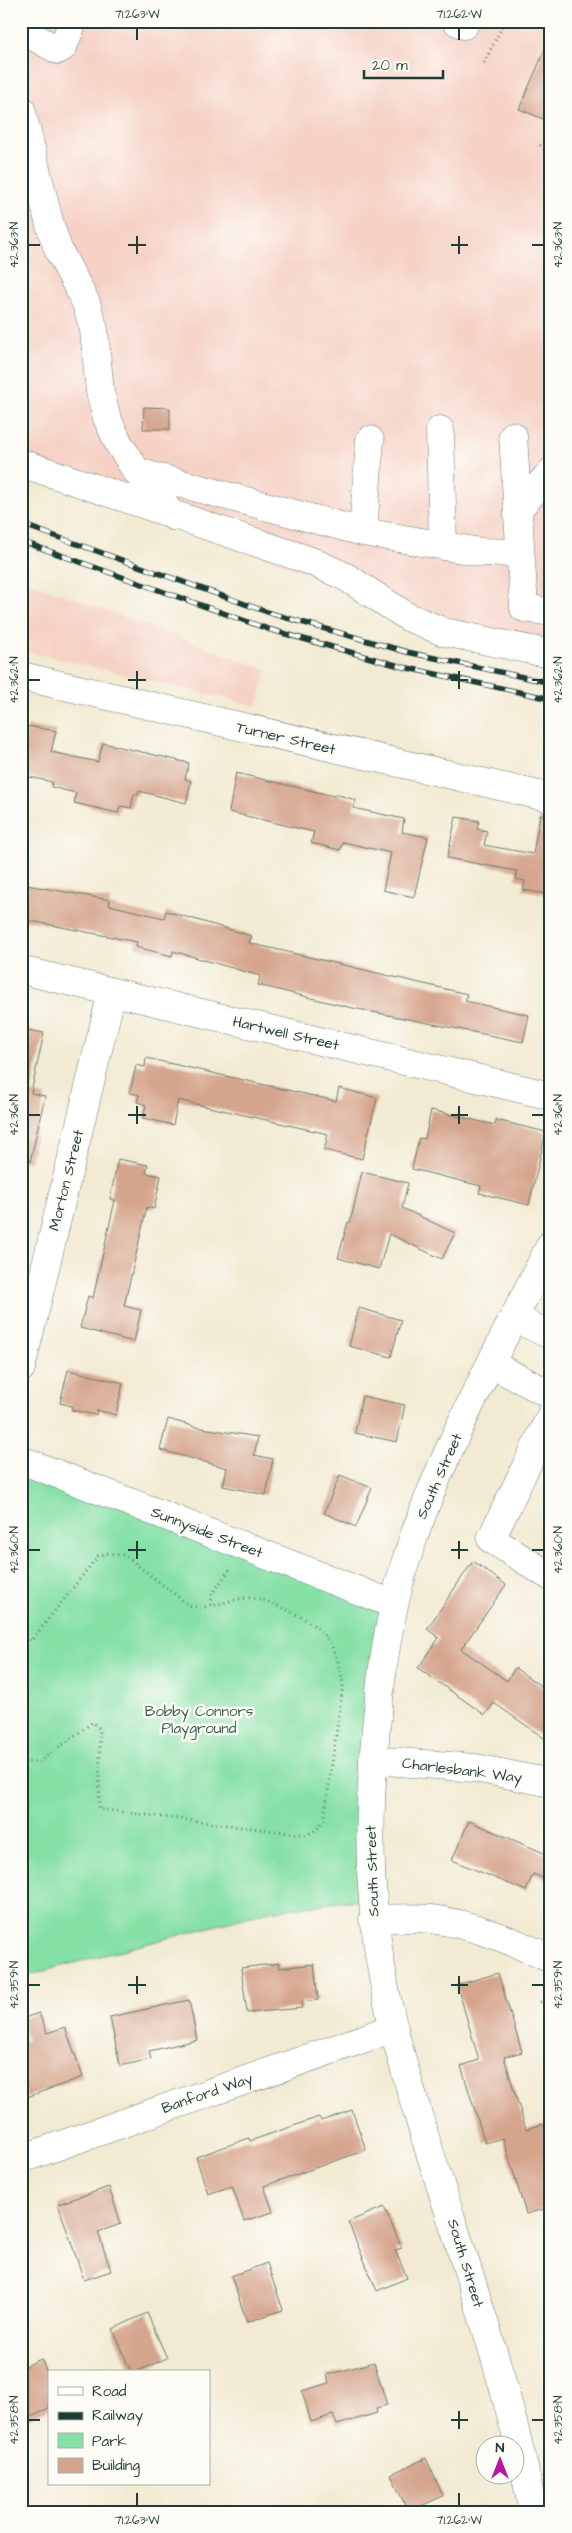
<svg xmlns="http://www.w3.org/2000/svg" width="572" height="2533" font-family="'Architects Daughter',sans-serif">
  <style>
    .built { fill: #f6d1c5 }
    .green { fill: #85e0a6; stroke: #528e6d }
    .building { fill: #d5a48c }
    .lines { fill: none; stroke-linecap: round; stroke-linejoin: round }
    .minor-casing { stroke: #697a6b; stroke-width: 29 }
    .major-casing { stroke: #697a6b; stroke-width: 29 }
    .path { stroke: #697a6b; stroke-width: 3; stroke-dasharray: 1 4; stroke-linecap: butt }
    .minor { stroke: #fff; stroke-width: 28 }
    .major { stroke: #fff; stroke-width: 28 }
    .rail-casing { stroke: #1f3d34; stroke-width: 5.5 }
    .rail { stroke: #fdfcf7; stroke-width: 4; stroke-dasharray: 11; stroke-linecap: butt }
    .ticks { fill: none; stroke: #1f3d34; stroke-width: 2 }
    .labels { text-anchor: middle; stroke-width: 5; stroke-linejoin: round; paint-order: stroke }
    .street-label { font-size: 15px; fill: #1f3d34; stroke: #fdfcf7 }
    .park-label { font-size: 15px; fill: #335e4b; stroke: #fdfcf7 }
    .neatline { fill: none; stroke: #1f3d34; stroke-width: 2 }
    .ticks-label { font-size: 12px; text-anchor: middle; fill: #1f3d34 }
  </style>
  <rect width="100%" height="100%" fill="#fdfcf7"/>
  <filter id="ink" filterUnits="userSpaceOnUse"><feTurbulence type="fractalNoise" baseFrequency=".02" numOctaves="2"/><feDisplacementMap in="SourceGraphic" scale="10" xChannelSelector="R" yChannelSelector="G"/><feConvolveMatrix kernelMatrix="1 2 1 2 8 2 1 2 1" color-interpolation-filters="sRGB"/></filter>
  <filter id="wash" filterUnits="userSpaceOnUse"><feTurbulence type="fractalNoise" baseFrequency=".0096" numOctaves="4" result="noise"/><feDisplacementMap in="SourceGraphic" scale="20" xChannelSelector="R" yChannelSelector="G"/><feGaussianBlur stdDeviation="1.12" result="paint"/><feColorMatrix in="noise" values="0 0 0 0 0 0 0 0 0 0 0 0 0 0 0 0 0 1.4 0 .05"/><feComposite in="paint" operator="in"/></filter>
  <g filter="url(#wash)">
    <rect width="100%" height="100%" fill="#f2ead2"/>
    <path class="built" d="M21 21H551V654L377 598 21 469Z
      M21 579 267 670 257 706 21 650Z"/>
    <path class="green" d="M21 1460 393 1604 371 1901H347L270 1911 21 1977Z"/>
    <g id="blocks">
      <path class="building" d="M551 36V122L519 109Z
        M144 407 170 408V429H143Z
        M28 726 56 731 51 752 98 762 103 743 189 763 185 779 191 781 186 803 139 791 138 795 134 794 131 808 120 806 118 813 74 803 76 793 51 787 52 782 21 775V758Z
        M236 773 334 796 335 794 356 800 353 808 404 819 402 832 428 837 414 897 383 890 391 853 343 842 340 850 311 843 314 832 229 812Z
        M540 815 551 816V886L549 885 547 894 523 890 525 881 516 879 517 871 447 858 456 817 479 821 477 829 487 831 484 845 533 854Z
        M21 884 110 900 109 905 164 918 166 911 252 936 249 943 467 994 465 1001 529 1015 523 1042 348 1007 258 985 260 976 173 951 172 956 136 947 137 942 21 919Z
        M21 1029 44 1033 31 1093 45 1096 30 1162 21 1161Z
        M146 1058 336 1101 339 1088 377 1098 362 1159 324 1150 328 1134 178 1100 173 1125 143 1118 146 1105 137 1102 139 1095 130 1093 136 1065 145 1067Z
        M431 1110 495 1125 496 1120 546 1132 529 1205 479 1193 481 1186 412 1169 419 1138 425 1139Z
        M118 1159 148 1165 146 1173 161 1176 154 1209 147 1207 124 1306 141 1310 134 1342 80 1328 88 1296 93 1298 115 1200 110 1199Z
        M362 1172 408 1183 402 1208 455 1233 442 1259 389 1234 379 1269 338 1258 348 1222 350 1223Z
        M359 1308 401 1320 391 1357 349 1346Z
        M68 1370 123 1383 116 1415 97 1410 96 1415 71 1410 72 1406 60 1403Z
        M362 1396 405 1405 397 1442 355 1433Z
        M168 1419 196 1427 258 1437 254 1455 273 1459 266 1495 223 1486 227 1468 160 1450Z
        M340 1475 372 1488 356 1527 324 1513Z
        M473 1561 506 1585 461 1649 507 1681 515 1668 551 1693V1743L494 1703 485 1715 418 1668 439 1638 427 1629Z
        M469 1821 551 1856V1881L533 1874 526 1891 452 1860Z
        M279 1963V1968L314 1964 318 2000 301 2002 302 2008 247 2013 241 1968Z
        M498 1973 522 2052 504 2057 526 2129 543 2124 551 2151V2207L526 2214 503 2138 485 2143 461 2066 479 2060 457 1985Z
        M189 2000 197 2040 149 2051 151 2059 120 2066 110 2017Z
        M39 2013 47 2033 65 2027 83 2077 27 2097 21 2081V2042L27 2040 21 2019Z
        M352 2110 366 2150 264 2186 273 2212 244 2221 232 2186 208 2194 196 2157 249 2138 250 2141 319 2117 321 2121Z
        M109 2187 121 2224 98 2232 111 2271 84 2280 58 2204Z
        M384 2207 402 2248 395 2250 407 2278 377 2291 348 2222Z
        M267 2263 283 2310 247 2322 231 2276Z
        M147 2313 167 2358 136 2372H131L113 2329Z
        M41 2359 49 2378V2409L21 2421V2368Z
        M374 2362 387 2405 376 2408 377 2413 337 2425 333 2415 311 2422 302 2391 329 2383 327 2375Z
        M426 2458 443 2496 408 2512 391 2474Z"/>
    </g>
  </g>
  <g filter="url(#ink)">
    <use href="#blocks" fill-opacity="0" stroke="#697a6b" stroke-width="1"/>
    <g class="lines">
      <defs>
        <path id="minor" d="M456 21 464 25 465 21
          M21 30 58 50 63 47 73 21
          M21 109 50 225 58 249 86 303 94 330 100 392 107 418 119 444 137 472 173 516
          M440 430 443 546
          M513 436 524 608 551 612
          M21 463 311 561 346 577 408 617 444 632 551 654
          M137 472 363 532 480 552 520 553
          M518 509 551 472
          M363 532 370 440
          M21 676 551 798
          M21 970 551 1096
          M514 1318 548 1334 551 1329
          M491 1364 551 1395
          M21 1368 112 992
          M551 1415 491 1539 551 1577
          M21 1460 393 1604
          M373 1760 475 1768 551 1783
          M373 1919C392 1919 412 1917 431 1919 473 1924 512 1941 551 1959
          M21 2159 394 2028"/>
        <path id="major" d="M533 2512C502 2346 435 2189 393 2026 368 1923 366 1833 376 1728 382 1664 391 1601 413 1539 449 1437 503 1341 551 1244"/>
      </defs>
      <use href="#minor" class="minor-casing"/>
      <use href="#major" class="major-casing"/>
      <path class="path" d="M484 63 505 21
        M540 145 551 155
        M211 1605 212 1594 230 1569
        M21 1634 31 1641 98 1556 109 1553 126 1556 187 1604C206 1613 227 1599 247 1598 259 1597 269 1602 280 1607 321 1624 336 1640 343 1685L324 1820 317 1829 307 1835 99 1809 100 1729 93 1722 39 1762H21
        M540 2002 551 1999"/>
      <use href="#minor" class="minor"/>
      <use href="#major" class="major"/>
      <defs>
        <path id="rail" d="M21 524 273 614 407 652 551 683
          M21 541 268 629 403 667 551 699"/>
      </defs>
      <use href="#rail" class="rail-casing"/>
      <use href="#rail" class="rail"/>
    </g>
  </g>
  <path class="ticks" d="M137 28V40M459 28V40M137 236V254M459 236V254M28 245H40M128 245H146M451 245H468M532 245H544M137 671V689M459 671V689M28 680H40M128 680H146M451 680H468M532 680H544M137 1106V1124M459 1106V1124M28 1115H40M128 1115H146M451 1115H468M532 1115H544M137 1541V1559M459 1541V1559M28 1550H40M128 1550H146M451 1550H468M532 1550H544M137 1976V1994M459 1976V1994M28 1985H40M128 1985H146M451 1985H468M532 1985H544M459 2411V2429M28 2420H40M451 2420H468M532 2420H544M137 2493V2506M459 2493V2506"/>
  <g class="labels">
    <g class="street-label">
      <text transform="translate(286 738) rotate(13)" y="5">Turner Street</text>
      <text transform="translate(286 1033) rotate(13)" y="5">Hartwell Street</text>
      <text transform="translate(66 1180) rotate(-76)" y="5">Morton Street</text>
      <text transform="translate(439 1476) rotate(-66)" y="5">South Street</text>
      <text transform="translate(207 1532) rotate(21)" y="5">Sunnyside Street</text>
      <text transform="translate(462 1770) rotate(7)" y="5">Charlesbank Way</text>
      <text transform="translate(372 1871) rotate(-92)" y="5">South Street</text>
      <text transform="translate(207 2093) rotate(-19)" y="5">Banford Way</text>
      <text transform="translate(466 2263) rotate(73)" y="5">South Street</text>
    </g>
    <g class="park-label">
      <text x="199" y="1716">Bobby Connors<tspan x="199" dy="17">Playground</tspan></text>
    </g>
  </g>
  <rect width="572" height="2533" fill="none" stroke="#fdfcf7" stroke-width="55"/>
  <rect x="48" y="2370" width="162" height="115" fill="#fdfcf7" stroke="#a4b0a9"/>
  <rect x="58" y="2387" width="25" height="8" fill="#ffffff" stroke="#a4b0a9"/>
  <text x="92" y="2396" font-size="15" fill="#1f3d34">Road</text>
  <rect x="58" y="2412" width="25" height="8" fill="#1f3d34" stroke="#a4b0a9"/>
  <text x="92" y="2420" font-size="15" fill="#1f3d34">Railway</text>
  <rect x="58" y="2433" width="25" height="15" fill="#85e0a6" stroke="#a4b0a9"/>
  <text x="92" y="2446" font-size="15" fill="#1f3d34">Park</text>
  <rect x="58" y="2458" width="25" height="15" fill="#d5a48c" stroke="#a4b0a9"/>
  <text x="92" y="2470" font-size="15" fill="#1f3d34">Building</text>
  <g transform="translate(500 2460)"><circle r="24" fill="#fdfcf7" stroke="#a4b0a9"/>
  <path d="M0-4L9 19L0 12L-9 19Z" fill="#b5179e"/>
  <text y="-8" font-size="14" font-weight="bold" text-anchor="middle" fill="#1f3d34">N</text>
  </g>
  <path d="M364 70v8h79v-8" fill="none" stroke="#1f3d34" stroke-width="2.5"/>
  <text x="372" y="70" font-size="15" fill="#1f3d34" stroke="#fdfcf7" stroke-width="4" paint-order="stroke">20 m</text>
  <rect x="28" y="28" width="516" height="2478" class="neatline"/>
  <g class="ticks-label">
    <text x="137" y="18">71.263°W</text>
    <text x="459" y="18">71.262°W</text>
    <text transform="translate(14 245) rotate(-90)" y="4">42.363°N</text>
    <text transform="translate(558 245) rotate(-90)" y="4">42.363°N</text>
    <text transform="translate(14 680) rotate(-90)" y="4">42.362°N</text>
    <text transform="translate(558 680) rotate(-90)" y="4">42.362°N</text>
    <text transform="translate(14 1115) rotate(-90)" y="4">42.361°N</text>
    <text transform="translate(558 1115) rotate(-90)" y="4">42.361°N</text>
    <text transform="translate(14 1550) rotate(-90)" y="4">42.360°N</text>
    <text transform="translate(558 1550) rotate(-90)" y="4">42.360°N</text>
    <text transform="translate(14 1985) rotate(-90)" y="4">42.359°N</text>
    <text transform="translate(558 1985) rotate(-90)" y="4">42.359°N</text>
    <text transform="translate(14 2420) rotate(-90)" y="4">42.358°N</text>
    <text transform="translate(558 2420) rotate(-90)" y="4">42.358°N</text>
    <text x="137" y="2524">71.263°W</text>
    <text x="459" y="2524">71.262°W</text>
  </g>
</svg>
